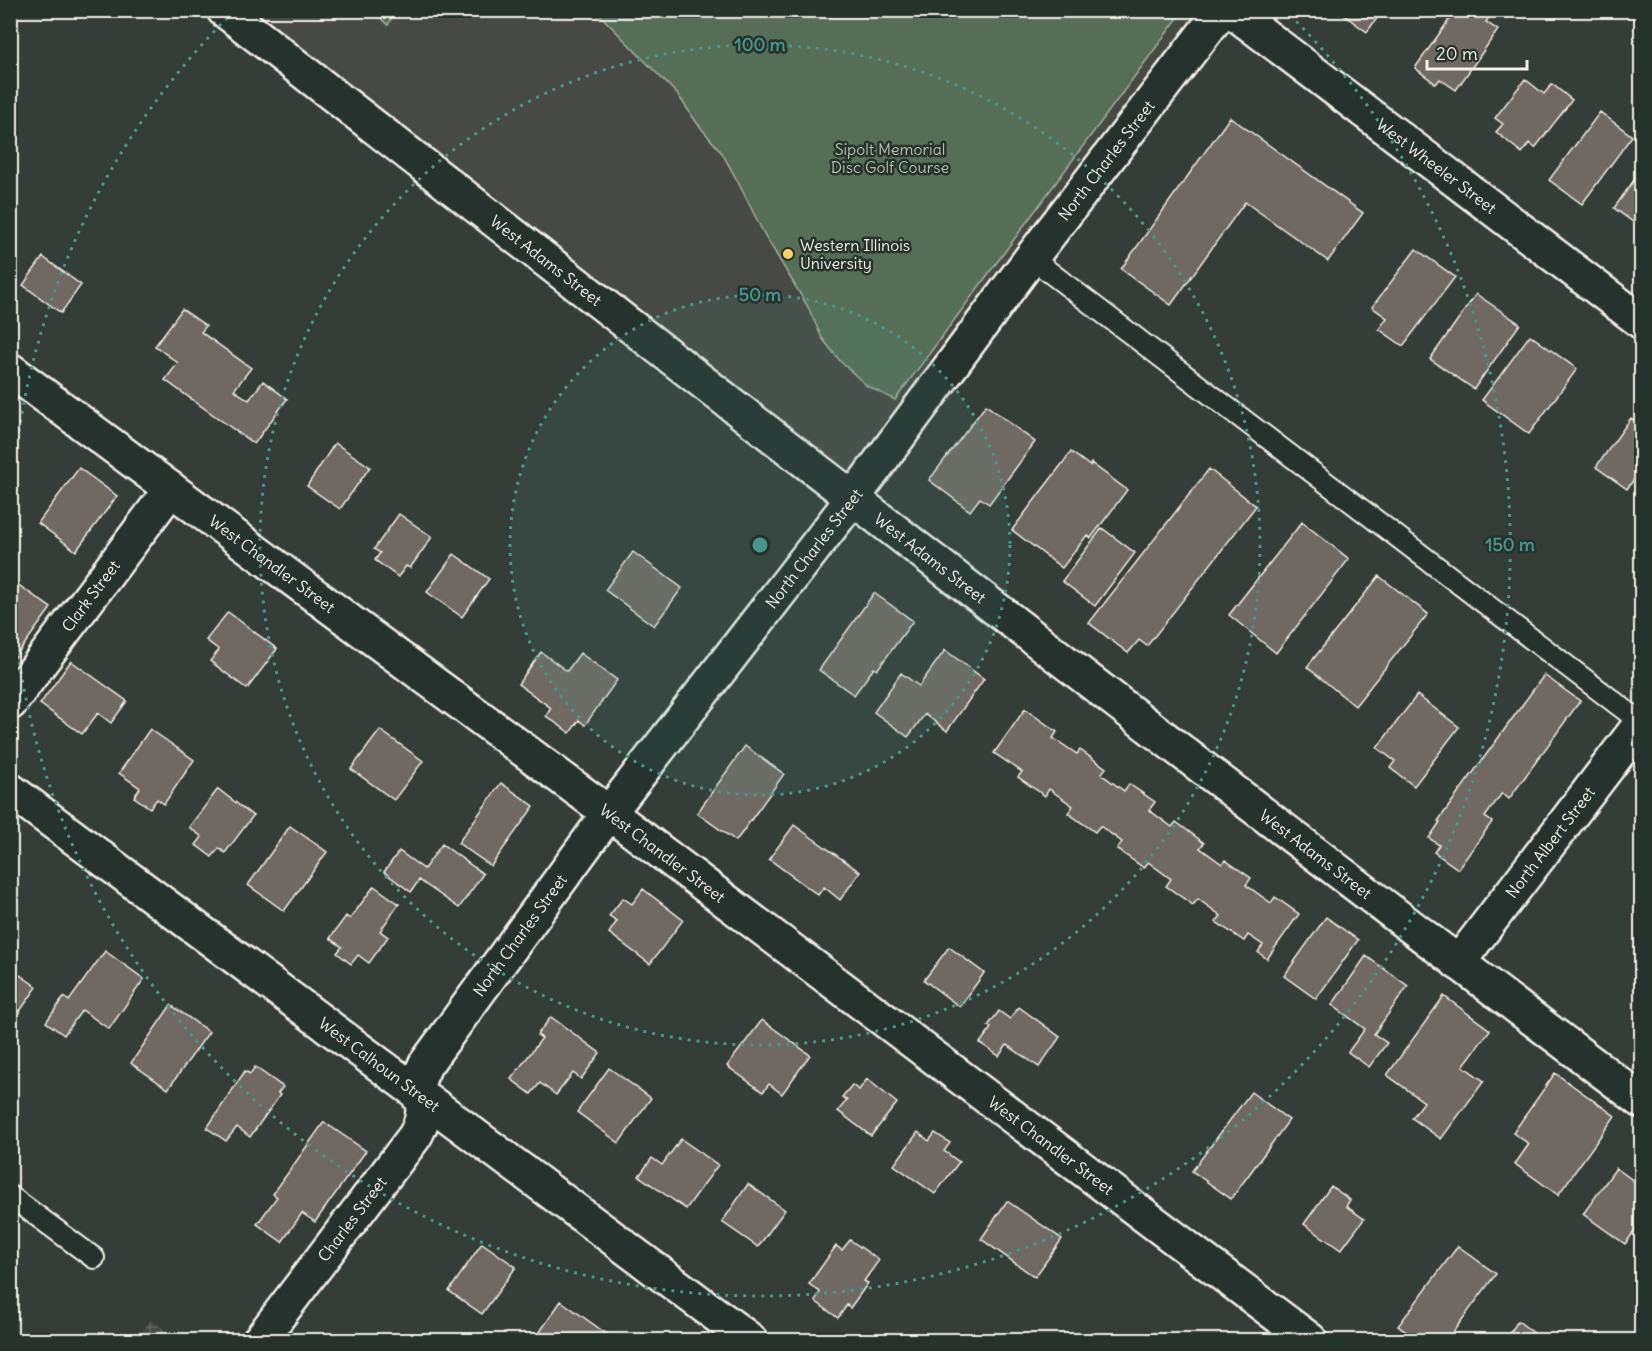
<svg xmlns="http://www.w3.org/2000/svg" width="1652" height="1351" font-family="Delius,sans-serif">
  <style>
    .built { fill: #474a45 }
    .industrial { fill: url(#industrial-grid) }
    .green { fill: #566e54; stroke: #a5b09e; stroke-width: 1.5 }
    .building { fill: #706762; stroke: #f4f1e8; stroke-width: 1.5 }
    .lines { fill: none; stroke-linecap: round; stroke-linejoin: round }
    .service-casing { stroke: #f4f1e8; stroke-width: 24 }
    .minor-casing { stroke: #f4f1e8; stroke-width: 38 }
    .tertiary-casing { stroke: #f4f1e8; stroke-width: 38 }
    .service { stroke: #26332d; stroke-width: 20 }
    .minor { stroke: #26332d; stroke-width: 33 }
    .tertiary { stroke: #26332d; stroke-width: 33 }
    .ring { fill: none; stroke: #48958c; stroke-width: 3; stroke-dasharray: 3 6 }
    .poi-dot { fill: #ffd166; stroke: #26332d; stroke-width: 2 }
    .labels { text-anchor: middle; stroke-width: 5; stroke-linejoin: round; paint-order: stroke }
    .park-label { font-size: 16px; fill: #b5bdad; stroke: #26332d }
    .street-label { font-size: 16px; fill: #f4f1e8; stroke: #26332d }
    .poi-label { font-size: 16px; fill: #f4f1e8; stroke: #26332d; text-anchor: start }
    .centre { fill: #48958c; stroke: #26332d; stroke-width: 3 }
    .ring-label { font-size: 18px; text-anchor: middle; font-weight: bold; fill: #48958c; stroke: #26332d; stroke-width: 5; stroke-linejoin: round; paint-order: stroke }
  </style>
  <defs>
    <pattern id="industrial-grid" width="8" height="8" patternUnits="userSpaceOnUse" patternTransform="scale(1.5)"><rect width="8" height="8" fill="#474a45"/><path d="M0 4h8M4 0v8" fill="none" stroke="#626560"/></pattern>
  </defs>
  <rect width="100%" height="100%" fill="#353d38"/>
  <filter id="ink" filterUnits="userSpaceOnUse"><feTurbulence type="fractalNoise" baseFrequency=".0167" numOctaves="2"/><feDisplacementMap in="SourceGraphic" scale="12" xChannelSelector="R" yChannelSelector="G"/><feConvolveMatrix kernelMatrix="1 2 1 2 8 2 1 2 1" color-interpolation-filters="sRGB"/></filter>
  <g filter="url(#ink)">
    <path class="built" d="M224 11H1222L853 498Z"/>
    <path class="industrial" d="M151 1320 179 1340H135Z"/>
    <path class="green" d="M373 11H395L388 25Z
      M596 11H1183L895 400 867 386 840 361 822 338 808 307 764 234 738 182 722 153 697 123 678 95Z"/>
    <path class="building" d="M1337 10H1383L1367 32Z
      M1456 10H1494L1486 22 1498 30 1456 90 1440 79 1436 84 1415 68Z
      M1525 79 1544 94 1552 84 1572 100 1535 148 1529 143 1522 153 1496 132 1503 124 1495 118Z
      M1600 112 1632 136 1582 204 1549 180Z
      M1230 117 1363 213 1328 261 1245 202 1171 305 1121 269Z
      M1642 169V219L1637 225 1614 208Z
      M1416 249 1455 277 1403 346 1379 329 1387 318 1372 307Z
      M43 257 81 285 61 313 23 285Z
      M1476 294 1520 324 1474 389 1430 359Z
      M182 309 206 326 201 332 251 368 234 390 249 400 263 381 287 399 254 444 165 380 178 363 155 346Z
      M1530 335 1577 369 1529 434 1482 400Z
      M986 405 1035 442 989 504 980 498 970 511 929 480Z
      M1631 418 1642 426V468L1627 489 1596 467Z
      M335 443 370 467 340 509 307 486Z
      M1071 452 1090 466 1091 463 1127 490 1091 538 1087 535 1062 568 1012 530Z
      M79 468 117 496 76 551 38 523Z
      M1209 469 1256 506 1147 646 1139 640 1128 653 1089 623Z
      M399 514 432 537 410 568 406 566 398 577 375 560 380 553 374 549Z
      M1302 522 1349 559 1276 653 1229 615Z
      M1102 528 1135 553 1095 606 1062 581Z
      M633 552 682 588 654 626 605 590Z
      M454 554 489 579 462 617 427 592Z
      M1379 576 1428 614 1355 706 1307 667Z
      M10 579 51 608 10 664Z
      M874 593 913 621 877 670 874 668 854 695 819 670Z
      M228 612 277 649 247 689 210 661 219 650 206 640Z
      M945 650 984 679 947 731 925 714 908 737 874 712 901 673 919 686Z
      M541 652 567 671 580 653 617 680 585 725 579 720 570 733 546 716 551 708 518 684Z
      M71 661 127 701 111 723 98 713 82 734 40 704Z
      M1544 675 1580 701 1509 799 1502 793 1485 817 1492 822 1458 869 1434 852 1439 845 1429 838 1440 822 1438 821Z
      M1417 695 1459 727 1414 786 1390 768 1395 761 1377 748Z
      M1025 709 1057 732 1053 738 1077 754 1080 750 1106 768 1101 774 1124 791 1129 784 1155 802 1149 810 1172 827 1176 822 1204 843 1200 848 1222 864 1225 860 1251 878 1246 885 1271 903 1275 897 1299 914 1267 959 1258 952 1263 945 1248 935 1244 941 1216 922 1221 916 1198 899 1193 905 1166 886 1171 879 1148 862 1144 868 1117 849 1122 842 1100 826 1095 832 1068 813 1073 806 1049 789 1045 796 1018 777 1022 772 994 753Z
      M150 729 194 760 164 804 157 799 150 808 134 797 140 788 119 773Z
      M380 730 423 761 394 800 351 769Z
      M745 746 784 774 736 841 697 813Z
      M501 783 534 806 491 866 458 843Z
      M218 789 253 816 225 853 219 848 212 857 196 845 202 837 189 827Z
      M794 825 860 872 840 900 824 887 818 895 769 859Z
      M290 826 327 852 284 911 248 885Z
      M442 844 483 874 459 908 419 880 411 892 384 872 399 851 424 869Z
      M374 886 399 904 380 931 388 937 369 963 358 955 351 964 337 953 342 947 330 938 346 916 350 919Z
      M643 889 683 920 650 964 609 933 617 921 609 916 623 898 632 904Z
      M1326 917 1358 940 1316 999 1284 976Z
      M949 947 984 973 960 1007 924 980Z
      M105 951 144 979 109 1029 82 1010 64 1035 46 1022 64 997 69 1001Z
      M1366 956 1408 986 1374 1034 1387 1043 1369 1067 1348 1052 1365 1029 1332 1005Z
      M20 975 37 987 10 1025V985L12 986Z
      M1444 996 1490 1030 1463 1066 1484 1081 1441 1139 1412 1118 1424 1102 1387 1075Z
      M171 1005 209 1032 168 1089 131 1063Z
      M1019 1007 1060 1037 1039 1067 1007 1045 999 1056 980 1043 991 1028 988 1026 999 1011 1010 1019Z
      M551 1017 600 1053 581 1079 573 1073 556 1095 540 1083 531 1094 511 1079 542 1038 537 1035Z
      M762 1020 810 1055 782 1094 769 1084 763 1092 727 1066Z
      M255 1067 283 1087 278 1093 280 1095 250 1137 237 1127 226 1141 207 1128 245 1071 250 1074Z
      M609 1068 651 1098 619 1143 577 1112Z
      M1555 1073 1615 1116 1558 1195 1515 1164 1529 1144 1513 1133Z
      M867 1079 897 1103 871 1136 838 1111 847 1100 842 1097 852 1085 859 1090Z
      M1251 1092 1289 1120 1231 1199 1192 1171Z
      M324 1122 366 1151 315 1222 302 1213 282 1242 257 1224 277 1197 273 1194Z
      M918 1132 929 1141 935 1133 950 1143 944 1151 959 1162 935 1194 894 1165Z
      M681 1139 718 1165 686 1209 639 1176 652 1158 662 1165Z
      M1616 1168 1642 1187V1221L1625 1244 1583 1214Z
      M748 1184 785 1210 758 1247 722 1222Z
      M1331 1186 1350 1200 1346 1206 1364 1219 1341 1250 1304 1224Z
      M1007 1201 1062 1239 1035 1277 981 1239Z
      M850 1240 879 1260 864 1281 868 1283 850 1308 847 1305 838 1318 815 1301 820 1292 809 1284 836 1246 842 1250Z
      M482 1243 516 1267 482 1314 449 1291Z
      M1458 1246 1496 1274 1447 1340H1417L1398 1326Z
      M561 1301 608 1335 605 1340H543L537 1336Z
      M1518 1321 1543 1340H1505Z
      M1265 1333 1275 1340H1259Z
      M1029 1335 1037 1340H1021L1022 1338 1025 1340Z"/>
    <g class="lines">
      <defs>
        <path id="service" d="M1031 258 1642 723
          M10 1196 94 1258"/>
        <g id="minor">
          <path id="s1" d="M1231 10 1642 322"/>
          <path id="s2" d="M10 370 609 813 1310 1340"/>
          <path id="s3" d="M10 703 171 489"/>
          <path id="s4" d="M10 790 750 1340"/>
          <path id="s5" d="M1458 963 1642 722"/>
          <path id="s6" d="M260 1340 415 1136C421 1125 425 1115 422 1103 420 1098 416 1094 417 1089 417 1080 422 1073 425 1065L609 813 853 498 1031 258 1222 10"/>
        </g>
        <g id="tertiary">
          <path id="s7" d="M224 10C695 376 1165 743 1642 1101"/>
        </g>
      </defs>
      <use href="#service" class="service-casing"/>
      <use href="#minor" class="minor-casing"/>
      <use href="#tertiary" class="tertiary-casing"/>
      <use href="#service" class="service"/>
      <use href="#minor" class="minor"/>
      <use href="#tertiary" class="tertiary"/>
    </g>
  </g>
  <circle cx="760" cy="545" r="250" fill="#48958c" fill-opacity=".12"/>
  <g class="ring">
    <circle cx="760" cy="545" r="250"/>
    <circle cx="760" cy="545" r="500"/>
    <path d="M11 512A750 750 0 0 1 230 15M1290 15A750 750 0 1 1 11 578"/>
  </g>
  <circle class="poi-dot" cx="788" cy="254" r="6"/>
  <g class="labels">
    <g class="park-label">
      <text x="890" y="155">Sipolt Memorial<tspan x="890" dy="18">Disc Golf Course</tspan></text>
    </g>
    <g class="street-label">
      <text dy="6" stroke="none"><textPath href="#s6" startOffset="1464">North Charles Street</textPath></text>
      <text dy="6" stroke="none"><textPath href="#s1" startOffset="258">West Wheeler Street</textPath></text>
      <text dy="6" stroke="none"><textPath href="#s7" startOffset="408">West Adams Street</textPath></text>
      <text dy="6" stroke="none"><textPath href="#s6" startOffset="978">North Charles Street</textPath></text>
      <text dy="6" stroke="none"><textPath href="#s7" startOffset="894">West Adams Street</textPath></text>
      <text dy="6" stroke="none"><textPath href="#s2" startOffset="326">West Chandler Street</textPath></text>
      <text dy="6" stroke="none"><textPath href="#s3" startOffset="134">Clark Street</textPath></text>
      <text dy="6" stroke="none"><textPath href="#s5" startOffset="152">North Albert Street</textPath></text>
      <text dy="6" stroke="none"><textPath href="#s2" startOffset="812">West Chandler Street</textPath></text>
      <text dy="6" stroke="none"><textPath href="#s7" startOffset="1380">West Adams Street</textPath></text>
      <text dy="6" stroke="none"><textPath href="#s6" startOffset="492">North Charles Street</textPath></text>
      <text dy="6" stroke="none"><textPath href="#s4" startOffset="460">West Calhoun Street</textPath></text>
      <text dy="6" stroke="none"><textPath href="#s2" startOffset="1298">West Chandler Street</textPath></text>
      <text dy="6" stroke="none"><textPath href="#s6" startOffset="152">Charles Street</textPath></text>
    </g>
    <g class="poi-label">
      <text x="800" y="251">Western Illinois<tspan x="800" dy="18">University</tspan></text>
    </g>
  </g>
  <circle cx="760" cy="545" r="9" class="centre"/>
  <g class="ring-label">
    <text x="760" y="51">100 m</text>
    <text x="760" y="301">50 m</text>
    <text x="1510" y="551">150 m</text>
  </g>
  <rect width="1652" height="1351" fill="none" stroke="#26332d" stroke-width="36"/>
  <rect x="18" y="18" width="1616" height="1315" fill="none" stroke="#f4f1e8" stroke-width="2" filter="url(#ink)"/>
  <path d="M1427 60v9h100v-9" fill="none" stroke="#f4f1e8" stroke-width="3"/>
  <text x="1436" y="60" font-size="18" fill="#f4f1e8" stroke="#26332d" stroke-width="4.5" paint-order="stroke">20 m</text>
</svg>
